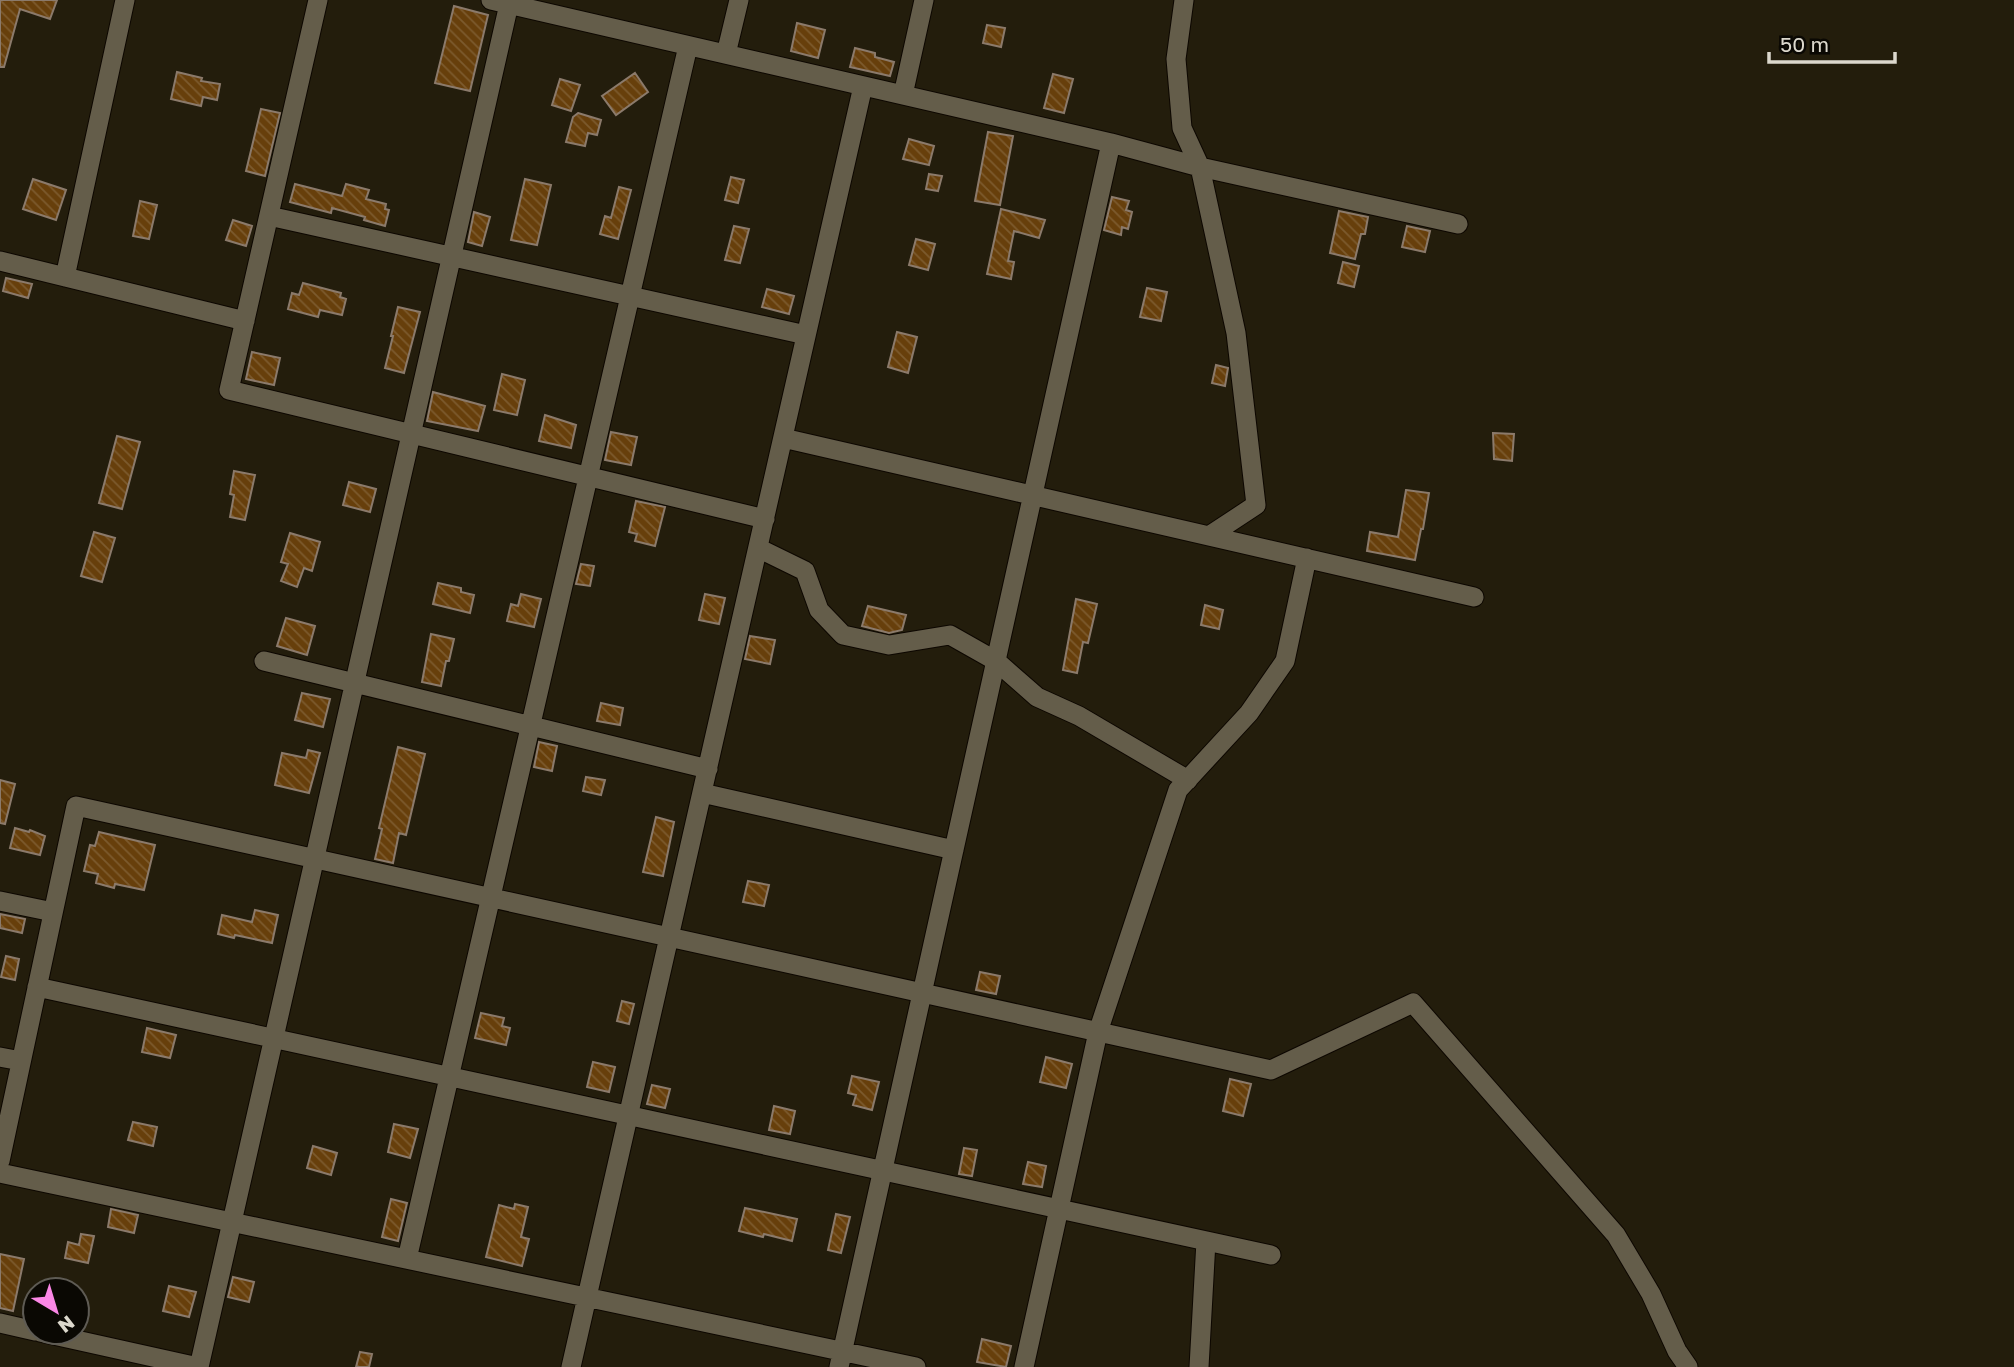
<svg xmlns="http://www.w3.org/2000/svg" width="2014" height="1367" font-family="'Golos Text',sans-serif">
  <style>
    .building { fill: url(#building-back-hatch); stroke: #8b7a6b; stroke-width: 2 }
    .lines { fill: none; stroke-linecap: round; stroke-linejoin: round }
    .minor-casing { stroke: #0d0700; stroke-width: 21 }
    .minor { stroke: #645d4a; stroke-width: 19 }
  </style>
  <defs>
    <pattern id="building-back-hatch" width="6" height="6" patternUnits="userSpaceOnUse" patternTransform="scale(1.75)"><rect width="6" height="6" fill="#673f0b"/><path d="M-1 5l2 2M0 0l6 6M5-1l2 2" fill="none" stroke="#7c5a2d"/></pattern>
  </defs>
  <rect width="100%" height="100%" fill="#231d0c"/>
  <path class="building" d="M0 0H57L50 19 20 9 4 67H0Z
    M454 6 488 15 470 91 435 83Z
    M797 23 825 30 818 58 791 51Z
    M987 25 1005 28 1001 47 983 43Z
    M855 48 875 53V57L894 62 890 76 850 67Z
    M177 72 202 78 201 81 220 84 217 100 203 97 201 106 171 99Z
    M635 73 648 92 616 115 602 96Z
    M1053 74 1073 79 1064 113 1044 108Z
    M560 79 580 85 571 111 552 105Z
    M261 109 280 113 265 176 246 171Z
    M578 113 601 120 597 135 588 133 585 146 566 142 573 117Z
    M988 132 1013 136 1000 205 975 201Z
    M909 139 934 146 929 165 903 159Z
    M929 174 942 176 938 191 926 189Z
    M731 177 744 180 738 203 725 200Z
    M33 179 66 190 56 220 23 209Z
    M525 179 551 185 537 245 511 240Z
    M295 184 342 196 346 184 369 190 366 199 386 204 385 209 389 210 385 226 364 220 365 217 332 208 331 213 290 202Z
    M619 187 631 190 618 239 600 234 605 216 611 218Z
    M1112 197 1129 201 1126 210 1132 212 1128 229 1122 227 1121 235 1104 230Z
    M140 201 157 205 149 239 133 236Z
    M1001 209 1045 220 1039 238 1014 231 1008 261 1014 262 1011 279 987 274Z
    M1339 211 1368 217 1365 234H1361L1355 259 1330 253Z
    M474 212 490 217 482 246 468 242Z
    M233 220 252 226 246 246 226 240Z
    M734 226 749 229 740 263 725 260Z
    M1407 226 1430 231 1425 252 1402 247Z
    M916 239 935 244 928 270 909 265Z
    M1343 262 1359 266 1354 287 1338 283Z
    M6 278 32 284 28 298 3 291Z
    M303 283 341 293 340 297 346 299 342 315 320 310 318 317 288 309 292 293 299 295Z
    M1147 288 1167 292 1161 321 1140 317Z
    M767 289 794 296 789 314 762 307Z
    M398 307 420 312 404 373 385 368 393 336H391Z
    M897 332 917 337 908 373 888 367Z
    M252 352 280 358 274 385 246 379Z
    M1216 365 1228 368 1225 386 1212 383Z
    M502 374 525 380 517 415 494 410Z
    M433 392 485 406 478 431 427 421Z
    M545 415 576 425 571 448 539 441Z
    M611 432 637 437 631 465 605 460Z
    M1493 433 1514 434 1512 461 1494 459Z
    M117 436 140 442 122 509 99 503Z
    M234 471 255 475 245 520 230 517 234 495 230 494Z
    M349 482 376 489 370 512 343 505Z
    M1406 490 1429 493 1423 529H1421L1415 560 1367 551 1370 532 1398 537Z
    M636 501 665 507 655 546 635 541 637 534 629 532Z
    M94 532 115 538 102 582 81 576Z
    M290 533 320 542 312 571 304 568 297 587 281 581 288 564 281 562Z
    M581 564 594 566 590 586 576 584Z
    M438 583 461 588V592L474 595 470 613 433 604Z
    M521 594 541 599 534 627 507 621 511 604 518 606Z
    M705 594 725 598 719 624 699 620Z
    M1076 599 1097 604 1088 643 1083 642 1077 673 1063 670Z
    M1205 605 1223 610 1219 629 1201 625Z
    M868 606 906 615 902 630 889 633 862 626Z
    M286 618 315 626 307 655 277 646Z
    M431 634 454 639 449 661H446L441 686 422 682Z
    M750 636 775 640 770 664 745 659Z
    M302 693 330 699 323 727 295 720Z
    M601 703 623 708 620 725 597 721Z
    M539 742 557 746 552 771 534 767Z
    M398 747 425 754 406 835 399 833 393 863 375 859 382 829 379 828Z
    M308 750 320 753 309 793 275 785 282 753 306 758Z
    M586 777 605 780 601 795 583 791Z
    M0 780 15 784 5 824 0 823Z
    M656 817 674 822 663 876 643 872Z
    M15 828 29 832 30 830 45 836 40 855 10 848Z
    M99 832 155 845 144 890 115 884 114 888 96 883 98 874 84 871 90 845 95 846Z
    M748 881 769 885 764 906 743 902Z
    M255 910 278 915 272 943 235 935 234 938 218 934 222 915 252 922Z
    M0 914 25 919 22 933 0 928Z
    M6 956 19 959 15 980 1 977Z
    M980 972 1000 976 996 994 976 990Z
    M622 1001 634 1004 629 1024 617 1021Z
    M481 1013 504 1018 502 1026 510 1028 506 1045 475 1038Z
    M147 1028 176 1035 170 1058 142 1052Z
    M1046 1057 1072 1064 1066 1088 1040 1082Z
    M593 1062 615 1067 609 1092 587 1087Z
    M852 1076 879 1082 872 1110 853 1105 856 1095 848 1093Z
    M1230 1079 1251 1084 1243 1116 1223 1111Z
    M652 1085 670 1089 665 1108 647 1104Z
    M774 1106 795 1111 790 1134 769 1130Z
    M133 1122 157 1127 153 1146 128 1140Z
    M394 1124 418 1129 410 1158 388 1152Z
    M313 1146 337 1153 331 1175 307 1168Z
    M964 1148 977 1150 972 1176 959 1174Z
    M1028 1162 1046 1166 1042 1187 1023 1184Z
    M391 1199 407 1203 398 1241 382 1237Z
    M515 1204 528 1207 521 1237 529 1239 522 1266 486 1257 499 1205 514 1209Z
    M745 1208 797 1219 792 1241 764 1234 763 1237 739 1231Z
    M111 1209 138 1215 134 1233 108 1227Z
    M836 1214 850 1217 841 1253 828 1250Z
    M81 1234 94 1236 88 1263 65 1258 68 1242 79 1245Z
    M0 1254 24 1259 13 1311 0 1308Z
    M233 1277 254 1282 249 1302 228 1297Z
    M169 1286 196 1292 189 1317 163 1311Z
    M982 1339 1011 1346 1006 1367 977 1362Z
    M360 1352 372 1354 369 1367H356Z"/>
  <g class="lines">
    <defs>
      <path id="minor" d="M318 0 229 390 765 519
        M491 0 1111 143 1200 167 1458 224
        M1184 0 1176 59 1182 128 1200 167 1236 333 1256 505 1209 536
        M726 54 739 0
        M903 95 924 0
        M269 216 806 335
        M0 261 245 321
        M65 277 125 0
        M783 438 1474 597
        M758 548 805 571 819 610 843 635 889 645 950 635 996 661 1037 697 1079 716 1188 780
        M264 661 708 769
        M702 793 954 850
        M0 901 53 912
        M37 987 1271 1255
        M0 1057 21 1061
        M0 1161 76 806 1271 1070 1413 1003 1616 1235 1651 1294 1677 1351 1688 1367
        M0 1173 916 1367
        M407 1259 688 46
        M0 1323 35 1331
        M40 1332 198 1367
        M199 1367 509 4
        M571 1367 863 86
        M839 1367 1111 143
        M1024 1367 1098 1032 1178 790 1249 713 1285 661 1307 558
        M1199 1367 1206 1241"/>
    </defs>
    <use href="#minor" class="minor-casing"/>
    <use href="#minor" class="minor"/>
  </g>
  <g transform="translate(56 1311) rotate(142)"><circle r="33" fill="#0a0803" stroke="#5e5b54" stroke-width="2"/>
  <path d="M0-5L12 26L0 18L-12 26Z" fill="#fb87e6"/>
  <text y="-10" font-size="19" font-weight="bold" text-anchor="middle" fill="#dcd8cd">N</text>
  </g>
  <path d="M1769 52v10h126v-10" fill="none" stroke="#dcd8cd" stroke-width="3.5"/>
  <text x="1780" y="52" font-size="21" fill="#dcd8cd" stroke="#0a0803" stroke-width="5" paint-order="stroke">50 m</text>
</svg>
